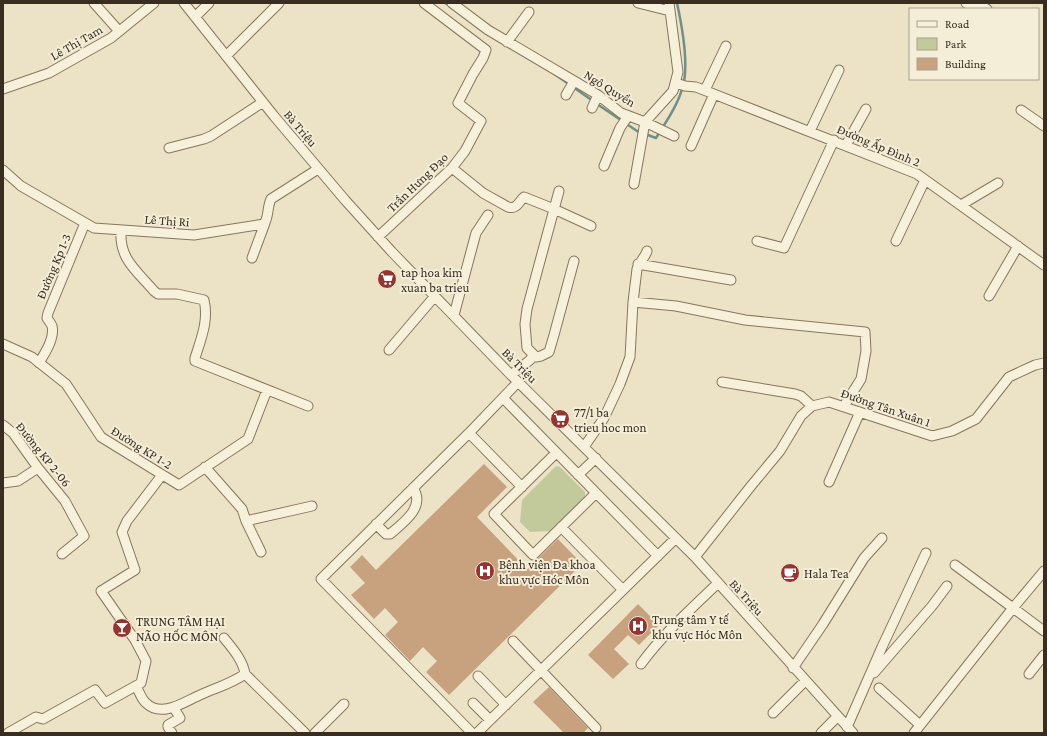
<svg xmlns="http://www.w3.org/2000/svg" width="1047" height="736" font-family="'Crimson Pro',serif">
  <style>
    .green { fill: #c2ca9c }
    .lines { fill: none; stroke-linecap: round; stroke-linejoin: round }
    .stream { stroke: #6f8f88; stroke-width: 2.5 }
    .building { fill: #c8a17f }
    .minor-casing { stroke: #87765d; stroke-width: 11 }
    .minor { stroke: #f7f0da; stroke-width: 9 }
    .labels { text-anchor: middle; stroke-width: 4; stroke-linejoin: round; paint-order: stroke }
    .street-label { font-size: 13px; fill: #382d20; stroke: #f4edd7 }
    .poi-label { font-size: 13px; fill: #382d20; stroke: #f4edd7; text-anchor: start }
  </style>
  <rect width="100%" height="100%" fill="#ece3c7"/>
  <path class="green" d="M557 466 560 467 585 492V498L552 531 530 532 520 522 522 500 555 467Z"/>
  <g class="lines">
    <path class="stream" d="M445 3 450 6
      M553 73 593 101
      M597 104 637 131 656 138C666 122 678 105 683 86 689 64 682 26 677 3"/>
  </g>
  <path class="building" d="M484 464 507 487 477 517 527 569 558 539 582 564 449 695 426 672 437 661 423 647 410 661 385 635 398 622 385 608 374 619 351 595 365 583 350 567 362 555 376 570Z
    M638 604 659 625 639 645 628 635 614 649 629 664 613 679 588 655Z
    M549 687 588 728 583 733H564L533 702Z"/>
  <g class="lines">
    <defs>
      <path id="minor" d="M94 3 119 31
        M184 3 274 116 345 200 392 252 511 375 695 557 853 733
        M452 3 488 30 598 95 621 113 645 122 673 91 678 72 669 3
        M638 3 670 11
        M966 3 975 9
        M975 9 982 6 987 9
        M195 17 209 3
        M507 42 529 12
        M226 56 279 3
        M676 83 685 86 696 87 917 174 1044 265
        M3 89 49 73 111 38 154 3
        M705 90 726 46
        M566 95 574 81
        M592 108 598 95
        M1021 110 1044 126
        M810 131 839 70
        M846 145 866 109
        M691 146 714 94
        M169 148 204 139 211 136 263 102
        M604 166 620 128 628 116
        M452 168 483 193 508 207C517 210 519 201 524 197L554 209 591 226
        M3 170 21 186 94 228 194 235 264 224C269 217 267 207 271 199L318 169
        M634 184 645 122 674 136
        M559 191 527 309 525 324 527 348 536 357 541 356 549 352 554 335 574 261
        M961 205 998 183
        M121 230C119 259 136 270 154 291L158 294H177L204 300C209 320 201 339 195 358V361L308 406
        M378 237 452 168 465 151 481 121 458 103 473 74 483 58 486 50 424 3
        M757 241 784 248 834 140
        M896 241 925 180
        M252 258 265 223
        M638 264 731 280
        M989 296 1018 246
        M633 302 637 269C639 262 645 258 647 251
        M454 315 476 233 488 215
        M3 344 32 357 66 384 101 437 179 485 248 439 267 390
        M389 350 435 296
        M39 363C45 353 55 338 52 326 51 323 48 320 47 318L48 313 85 223
        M511 375 530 360 533 355
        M722 382 795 394 801 396 812 406
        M503 398 658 556
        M3 425 13 433 38 468 65 501 84 536 62 554
        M469 433 522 487
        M584 447 604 418 620 384 630 357 633 302 676 306 745 320 865 332 866 351 861 379 844 406
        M556 453 494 514 533 555 596 493
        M205 467 242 509 246 521 312 506
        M578 475 596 458
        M829 482 860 412
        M3 483 18 481 38 468
        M246 521 261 552
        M376 524 386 534H390C403 523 426 507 413 488
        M561 527 623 590
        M695 557 751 486 780 451 801 416 812 406 829 402 932 436 952 431 976 419 1009 377 1035 365 1044 363
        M955 565 1013 608 1044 571
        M513 641 596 728
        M641 664C663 634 691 609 718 583
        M793 668 823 624 864 558 882 538
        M874 673 932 606 947 586
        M245 674 305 733
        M1029 674 1044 655
        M478 676 506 705
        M136 686C139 691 141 698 145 702 161 719 184 702 200 695 215 688 231 684 245 674 243 660 232 648 224 638
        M879 688 920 725
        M473 703 490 720
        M773 713 805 681
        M847 727 882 647 926 553
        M8 733 36 717 43 719 95 690 105 703 141 683 146 661 135 640 101 591 135 570 122 532 127 521 162 475
        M172 733 168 727V725L180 718 174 708
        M315 733 344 704
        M472 733 321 579 469 433 518 382
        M477 733 676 538
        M821 733 837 717
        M914 733 1013 608 1044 631"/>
    </defs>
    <use href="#minor" class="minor-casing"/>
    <use href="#minor" class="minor"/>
  </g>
  <defs>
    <symbol id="supermarket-disc" viewBox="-11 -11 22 22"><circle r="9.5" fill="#933530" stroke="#f4edd7"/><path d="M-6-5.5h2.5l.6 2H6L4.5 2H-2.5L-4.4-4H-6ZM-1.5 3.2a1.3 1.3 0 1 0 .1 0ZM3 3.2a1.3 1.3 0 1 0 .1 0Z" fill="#fff"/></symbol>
    <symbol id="hospital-disc" viewBox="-11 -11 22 22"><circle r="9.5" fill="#933530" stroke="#f4edd7"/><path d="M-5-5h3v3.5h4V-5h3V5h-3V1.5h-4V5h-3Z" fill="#fff"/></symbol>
    <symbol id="cafe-disc" viewBox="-11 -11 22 22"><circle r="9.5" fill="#933530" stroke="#f4edd7"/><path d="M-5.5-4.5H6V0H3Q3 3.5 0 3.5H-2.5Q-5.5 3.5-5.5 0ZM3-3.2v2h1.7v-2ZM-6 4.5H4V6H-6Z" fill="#fff"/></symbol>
    <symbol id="bar-disc" viewBox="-11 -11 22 22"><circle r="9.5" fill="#933530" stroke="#f4edd7"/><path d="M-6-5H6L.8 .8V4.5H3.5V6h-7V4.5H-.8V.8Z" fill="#fff"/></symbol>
  </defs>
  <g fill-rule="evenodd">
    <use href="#supermarket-disc" x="376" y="268" width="22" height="22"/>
    <use href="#supermarket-disc" x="549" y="408" width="22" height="22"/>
    <use href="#hospital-disc" x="474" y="560" width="22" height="22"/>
    <use href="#cafe-disc" x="779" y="562" width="22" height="22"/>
    <use href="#hospital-disc" x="627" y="615" width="22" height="22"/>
    <use href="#bar-disc" x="111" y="617" width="22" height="22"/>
  </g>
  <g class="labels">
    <g class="street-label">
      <text transform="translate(76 42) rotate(-30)" y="5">Lê Thị Tam</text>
      <text transform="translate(610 88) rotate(32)" y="5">Ngô Quyền</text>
      <text transform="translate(301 128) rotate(50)" y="5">Bà Triệu</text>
      <text transform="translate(879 145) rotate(23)" y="5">Đường Ấp Đình 2</text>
      <text transform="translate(417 182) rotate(-44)" y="5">Trần Hưng Đạo</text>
      <text transform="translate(167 220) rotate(4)" y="5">Lê Thị Ri</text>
      <text transform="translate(53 266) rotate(-67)" y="5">Đường Kp 1-3</text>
      <text transform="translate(520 365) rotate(45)" y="5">Bà Triệu</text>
      <text transform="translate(886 407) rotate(19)" y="5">Đường Tân Xuân 1</text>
      <text transform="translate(142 447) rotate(32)" y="5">Đường KP 1-2</text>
      <text transform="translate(44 454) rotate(51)" y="5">Đường KP 2-06</text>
      <text transform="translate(747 597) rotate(48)" y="5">Bà Triệu</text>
    </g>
    <g class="poi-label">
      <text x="401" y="277">tap hoa kim<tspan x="401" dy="15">xuan ba trieu</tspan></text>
      <text x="574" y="417">77/1 ba<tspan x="574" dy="15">trieu hoc mon</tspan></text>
      <text x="499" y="569">Bệnh viện Đa khoa<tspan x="499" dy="15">khu vực Hóc Môn</tspan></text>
      <text x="804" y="578">Hala Tea</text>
      <text x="652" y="624">Trung tâm Y tế<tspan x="652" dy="15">khu vực Hóc Môn</tspan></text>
      <text x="136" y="626">TRUNG TÂM HẠI<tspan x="136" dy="15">NÃO HỐC MÔN</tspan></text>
    </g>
  </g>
  <rect width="1047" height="736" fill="none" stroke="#382d20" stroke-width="8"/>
  <rect x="909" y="8" width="130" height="72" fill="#f4edd7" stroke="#a9a08e"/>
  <rect x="917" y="21" width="20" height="6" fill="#f7f0da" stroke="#a9a08e"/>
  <text x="945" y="28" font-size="12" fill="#382d20">Road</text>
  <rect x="917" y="38" width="20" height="12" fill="#c2ca9c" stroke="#a9a08e"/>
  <text x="945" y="48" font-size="12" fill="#382d20">Park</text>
  <rect x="917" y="58" width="20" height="12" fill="#c8a17f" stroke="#a9a08e"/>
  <text x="945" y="68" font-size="12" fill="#382d20">Building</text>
</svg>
